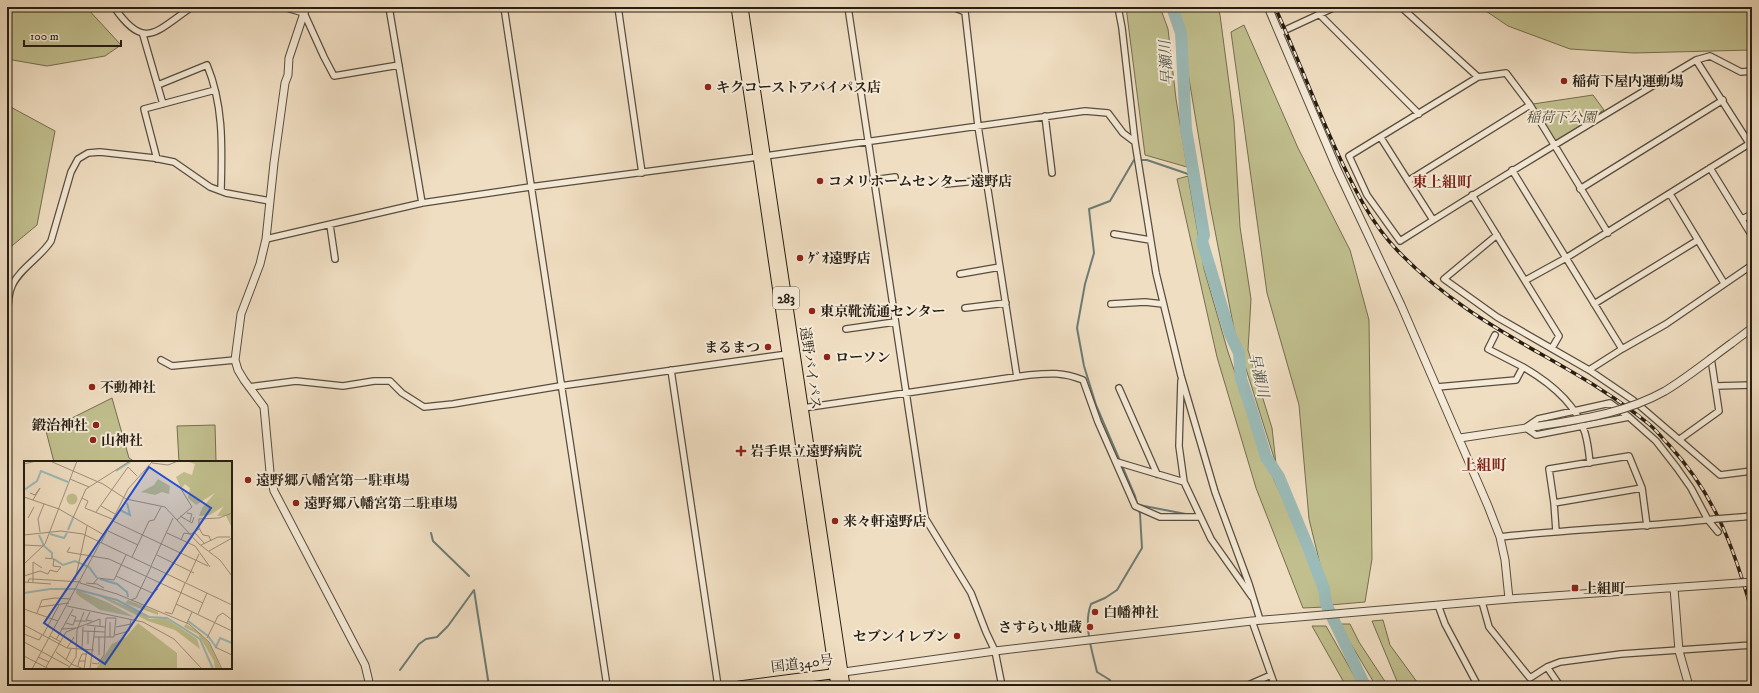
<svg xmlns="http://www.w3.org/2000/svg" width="1759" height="693" font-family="'IM FELL DW Pica','Noto Serif JP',serif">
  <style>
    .green { fill: #c1bf8e; stroke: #746e50 }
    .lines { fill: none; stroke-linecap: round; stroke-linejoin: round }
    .stream { stroke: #6c7c76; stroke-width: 2 }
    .river { stroke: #9bbbb8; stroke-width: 12 }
    .minor-casing { stroke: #584d3e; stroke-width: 8 }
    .tertiary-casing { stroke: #584d3e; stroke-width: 9 }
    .trunk-casing { stroke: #261d12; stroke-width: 11 }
    .minor { stroke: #f5ead7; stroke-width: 5.5 }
    .tertiary { stroke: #f5ead7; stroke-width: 7 }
    .trunk { stroke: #f0dec2; stroke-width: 9 }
    .rail-casing { stroke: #261d12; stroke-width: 3.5 }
    .rail { stroke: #f5ead7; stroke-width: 2; stroke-dasharray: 6; stroke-linecap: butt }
    .minor-bridge-casing { stroke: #584d3e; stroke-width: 8; stroke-linecap: butt }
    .tertiary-bridge-casing { stroke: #584d3e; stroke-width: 9; stroke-linecap: butt }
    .minor-bridge { stroke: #f5ead7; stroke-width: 5.5 }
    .tertiary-bridge { stroke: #f5ead7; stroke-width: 7 }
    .poi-dot { fill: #8f2418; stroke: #f5ead7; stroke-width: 1.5 }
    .labels { text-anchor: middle; stroke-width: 4; stroke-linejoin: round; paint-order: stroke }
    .shield { fill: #f5ead7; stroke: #645a4d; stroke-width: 1 }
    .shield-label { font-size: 13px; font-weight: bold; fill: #261d12 }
    .poi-label { font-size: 14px; font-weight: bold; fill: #261d12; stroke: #f5ead7; text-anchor: start }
    .park-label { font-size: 14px; font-style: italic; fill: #544e37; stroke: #f5ead7 }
    .street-label { font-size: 14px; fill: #261d12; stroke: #f5ead7 }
    .water-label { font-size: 15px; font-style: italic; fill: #4f544c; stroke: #f5ead7 }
    .neighbourhood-label { font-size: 15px; font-weight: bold; fill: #7a1f14; stroke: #f5ead7 }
    .inset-river { fill: none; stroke: #9bbbb8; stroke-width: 2 }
    .inset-road { fill: none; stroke: #9f917c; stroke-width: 1 }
    .view { fill: #1d4ed8; fill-opacity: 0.15; stroke: #1d4ed8; stroke-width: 2 }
    .inset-edge { fill: none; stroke: #261d12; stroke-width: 2 }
  </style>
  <rect width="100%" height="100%" fill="#f0dec2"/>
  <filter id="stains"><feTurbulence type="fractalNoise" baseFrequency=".005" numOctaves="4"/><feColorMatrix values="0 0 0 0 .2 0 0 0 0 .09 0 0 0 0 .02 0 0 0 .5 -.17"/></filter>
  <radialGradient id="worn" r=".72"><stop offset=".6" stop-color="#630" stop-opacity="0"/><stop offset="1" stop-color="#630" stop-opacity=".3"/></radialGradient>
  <path class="green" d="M7 7H86L121 45 105 56 47 66 7 59Z
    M1126 7H1160L1168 29 1176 99 1187 167 1145 155Z
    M1177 7H1218L1220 15 1234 121 1240 227 1251 299 1248 350 1272 428 1276 464 1235 334 1210 205Z
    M1480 7H1752V50L1634 53 1570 49 1508 26Z
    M1244 25 1298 148 1350 250 1369 320 1372 559 1365 602 1330 605 1309 519 1299 405 1267 293 1231 32Z
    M1593 95 1604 110 1555 142 1533 104Z
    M7 105 55 131 37 225 7 250Z
    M1188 176 1204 269 1228 352 1264 458 1305 547 1325 607 1303 608 1256 488 1217 357 1177 179Z
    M112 398 129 458 135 462H54L46 431Z
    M215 425 216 461 179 462 177 426Z
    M1383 620 1390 645 1420 686H1399L1372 621Z
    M1339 624H1350L1359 642 1388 686H1376Z
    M1312 626H1326L1360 686H1346Z"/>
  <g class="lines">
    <path class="stream" d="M1139 505 1191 515
      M431 533 433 541 469 576
      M400 670 419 644 426 639 437 637 448 626 474 590 489 686
      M1112 686 1110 680 1097 672C1092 650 1083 625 1091 604L1105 598 1117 590 1142 548 1140 514 1135 496 1096 405 1084 366 1077 328 1085 284 1094 253 1089 209 1110 201 1134 160H1147L1194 176"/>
    <path class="river" d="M1172 7 1181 33 1186 129 1202 223 1204 235 1202 241 1230 334 1239 353 1241 379 1252 411 1266 457 1279 477 1308 547 1324 589 1326 604 1365 686"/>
    <defs>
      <path id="minor" d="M114 7C145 52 156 31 192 7
        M283 7 304 13 324 57 334 76 399 65
        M389 7 422 203
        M504 7 607 686
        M618 7 642 173
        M848 7 925 518 971 593 986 632 995 651 1002 686
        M953 7 965 12 978 126 1017 377
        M1118 7 1122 28 1135 142 1156 273 1181 376 1215 492 1249 584 1260 620
        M1401 7 1478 77
        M1319 14 1419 114
        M1279 33 1335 7
        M143 35 163 104
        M1696 60 1749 143
        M158 85 207 65C224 106 222 148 221 191
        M1045 116 1052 173
        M1381 138 1433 220
        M765 156 1085 111 1108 113 1123 133 1135 142
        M157 159 144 109 215 90
        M1710 168 1752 236
        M1512 170 1622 349
        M873 180 895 177
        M1408 181 1530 105
        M946 184 986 180
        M1580 189 1723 100
        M1670 194 1724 283
        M1472 195 1559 336 1552 348
        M1742 219 1752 214
        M330 225 335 259
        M1608 233 1530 105 1506 73 1478 77 1349 156 1367 195 1400 241C1498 179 1597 119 1696 60L1710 56 1741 72 1752 71
        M1114 234 1150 240
        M1497 235 1444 279 1497 317 1589 370 1633 400 1720 475 1752 471
        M266 239 422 203 530 187 758 157
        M960 274 1000 267
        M1526 280 1566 258 1752 142
        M1111 304 1145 302 1163 304
        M1594 304 1698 240
        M965 308 1006 303
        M7 324C8 313 7 296 12 286 19 269 41 257 51 241L71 172 78 159 88 153 100 152 154 158 174 162 210 187 226 193 270 201
        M846 329 895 322
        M161 360 172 366 235 360
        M1523 367C1549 382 1576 403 1585 433 1588 443 1589 453 1590 463
        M671 370 718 686
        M1589 370 1622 349 1666 324 1752 265
        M1181 381 1179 446 1184 482 1211 539 1252 597
        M1716 386 1752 385
        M249 387 296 381 343 386 374 381H390L402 393 424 407 453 404 560 386 788 354
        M1437 387 1516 380 1523 367 1488 349 1495 335
        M1119 388 1157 474
        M803 408 1029 375C1050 373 1063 372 1083 380L1098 422 1135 506 1160 517H1200
        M1629 417 1656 441 1677 468 1691 488 1708 520 1718 532
        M1525 428 1538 419 1610 403 1629 417 1536 435 1526 428
        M1680 439 1719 411 1711 358
        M1117 462 1184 482
        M1554 503 1642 488
        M1742 517 1752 516
        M1556 531 1554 503 1549 469 1629 456 1642 488 1647 526
        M1500 537C1571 529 1644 527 1715 519
        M1482 602 1489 627 1530 678 1547 667 1560 662 1621 654 1752 645
        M1438 605 1445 624 1478 686
        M1252 621 1275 686
        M1547 667 1560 686
        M1246 686 1271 675"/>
      <path id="tertiary" d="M306 7 289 58 288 75 285 83 274 163 266 239 260 264 241 314 235 360 238 370 244 380 264 407 270 472 274 491 365 665 370 686
        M1268 7 1337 169 1401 305 1488 506 1500 537 1505 560 1509 599
        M1732 343 1752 328
        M1460 438 1539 426
        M1674 588 1679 651 1689 686
        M844 672 995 651 1252 621 1509 599 1739 583"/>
      <path id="trunk" d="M736 7 836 686
        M743 7 845 686
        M739 686 839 673"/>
    </defs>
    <use href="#minor" class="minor-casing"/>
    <use href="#tertiary" class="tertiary-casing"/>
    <use href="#trunk" class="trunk-casing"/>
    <use href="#minor" class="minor"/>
    <use href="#tertiary" class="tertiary"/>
    <use href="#trunk" class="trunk"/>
    <defs>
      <path id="rail" d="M1275 7C1297 56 1316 106 1338 154 1354 188 1371 223 1397 250 1418 272 1442 292 1467 309 1526 350 1594 378 1650 425 1657 431 1663 439 1669 445 1715 495 1734 548 1752 612"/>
    </defs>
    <use href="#rail" class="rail-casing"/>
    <use href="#rail" class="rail"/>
    <defs>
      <path id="minor-bridge" d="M1715 519 1742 517"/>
      <path id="tertiary-bridge" d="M1539 426C1582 419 1626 413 1665 391 1688 377 1710 359 1732 343
        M1739 583 1752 582"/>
    </defs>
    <use href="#minor-bridge" class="minor-bridge-casing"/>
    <use href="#tertiary-bridge" class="tertiary-bridge-casing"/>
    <use href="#minor-bridge" class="minor-bridge"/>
    <use href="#tertiary-bridge" class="tertiary-bridge"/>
  </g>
  <g class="poi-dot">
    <circle cx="1564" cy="81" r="4"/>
    <circle cx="708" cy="87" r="4"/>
    <circle cx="820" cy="181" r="4"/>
    <circle cx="800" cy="258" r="4"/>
    <circle cx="812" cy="311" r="4"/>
    <circle cx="768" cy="347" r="4"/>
    <circle cx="827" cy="357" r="4"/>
    <circle cx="92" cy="387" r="4"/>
    <circle cx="96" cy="425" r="4"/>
    <circle cx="93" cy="440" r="4"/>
    <path d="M739 445h4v4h4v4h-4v4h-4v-4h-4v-4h4z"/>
    <circle cx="248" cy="480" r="4"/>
    <circle cx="296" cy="503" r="4"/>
    <circle cx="835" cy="521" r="4"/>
    <rect x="1571" y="584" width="8" height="8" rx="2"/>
    <circle cx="1095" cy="612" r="4"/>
    <circle cx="1090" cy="627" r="4"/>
    <circle cx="957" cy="636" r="4"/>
  </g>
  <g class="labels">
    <rect class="shield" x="773" y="287" width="26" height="22" rx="3"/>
    <g class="shield-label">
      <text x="786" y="303">283</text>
    </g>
    <g class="poi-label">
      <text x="1572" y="86">稲荷下屋内運動場</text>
      <text x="716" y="92">キクコーストアバイパス店</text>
      <text x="828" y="186">コメリホームセンター 遠野店</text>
      <text x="808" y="263">ｹﾞｵ遠野店</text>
      <text x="820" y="316">東京靴流通センター</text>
      <text x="760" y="352" text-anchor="end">まるまつ</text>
      <text x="835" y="362">ローソン</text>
      <text x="100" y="392">不動神社</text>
      <text x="88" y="430" text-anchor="end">鍛治神社</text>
      <text x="101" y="445">山神社</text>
      <text x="750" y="456">岩手県立遠野病院</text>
      <text x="256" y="485">遠野郷八幡宮第一駐車場</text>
      <text x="304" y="508">遠野郷八幡宮第二駐車場</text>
      <text x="843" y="526">来々軒遠野店</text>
      <text x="1583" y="593">上組町</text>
      <text x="1103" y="617">白幡神社</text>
      <text x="1082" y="632" text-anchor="end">さすらい地蔵</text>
      <text x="949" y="641" text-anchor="end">セブンイレブン</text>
    </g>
    <g class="park-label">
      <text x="1561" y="122">稲荷下公園</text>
    </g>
    <g class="street-label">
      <text transform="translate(811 368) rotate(82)" y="5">遠野バイパス</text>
      <text transform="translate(802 663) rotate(-7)" y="5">国道340号</text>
    </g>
    <g class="water-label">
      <text transform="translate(1166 63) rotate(-93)" y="5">早瀬川</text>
      <text transform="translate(1259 375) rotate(78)" y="5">早瀬川</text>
    </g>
    <g class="neighbourhood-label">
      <text x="1442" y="187">東上組町</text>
      <text x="1484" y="470">上組町</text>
    </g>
  </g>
  <g transform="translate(24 461)">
    <rect width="208" height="208" fill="#f0dec2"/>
    <path d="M162 0H208V67L202 55H193L200 45 186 54 175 55 178 47 191 32 172 44 164 37 166 27 161 23 158 27 156 25 152 16 160 11 168 14 171 3ZM134 18 146 25 145 33 138 31 131 34 117 31 130 24ZM42.5 38a5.5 5.5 0 1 1 11 0a5.5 5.5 0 1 1-11 0ZM53 129 85 142 110 156 76 149 55 135 52 132ZM69 132 83 137 121 153 125 158 141 157 173 178 176 188 151 169 124 160ZM104 139 134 151V154L101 142ZM114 162 153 192V208H72L88 183 102 176ZM162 163 176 172 186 183 197 208H191L190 200 174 173 160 166Z" fill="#c1bf8e"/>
    <path class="inset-river" d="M92 10 106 1M0 29 13 20 17 10 44 21M96 49 106 54 103 42M44 69 49 57M26 73 40 77 43 72M15 74 20 85 28 92V97M30 98 39 104 51 100 65 106 73 117M76 118 93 123 103 131 104 136M0 132 26 128H51L93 139 125 156 143 157 176 178 189 208M164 160 184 175 192 186 196 177 208 182"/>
    <path class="inset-road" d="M26 0 79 23 102 38 141 46 175 83 196 99 208 115M128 2 144 4 154 0M0 3 12 0M104 6 113 15M46 18 65 26M6 32 11 34 16 27 9 39M0 36 35 48 80 74M58 37 64 40 61 47 88 58M77 45 91 53M72 51 104 6M163 52 168 53 166 60M156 55 168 62 170 56M4 57 10 46M49 57 62 28 106 0M153 59 168 46 157 28M89 60 184 105M84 70 114 84M16 71 14 58 20 43M170 71 181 83M143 72 171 85 186 106M0 74 37 70 59 73 208 144M157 79 160 72 167 73 175 68M187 80 185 75 179 74 175 67V58L195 57 208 52M77 82 104 28 129 0M0 84 19 85M177 84 194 76H206M46 86 43 91 85 98 179 142M185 90 208 77M133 94 170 112M108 96 125 60 130 59 137 46M0 103 21 83 53 0M127 105 149 57M0 115 16 110 24 113 26 109 33 111 37 106 29 105 30 98 21 97M92 115 128 132 134 128M51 119 63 65M0 121 27 123M4 121 5 118H9L57 121M9 121V101L18 107M162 121 175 93M56 122 93 133 165 163 185 181 198 208M62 122 73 123 80 127M69 123 74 117 90 119 102 94M107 139 112 137 127 106M152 143 208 170M43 145 119 161 150 178 178 208M15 146 45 142M0 148 34 160M66 151 62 159 68 160M141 151 148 153 161 122M13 152 18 139 31 137 47 138M174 153 183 132M50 160H63M42 162 49 164 52 156 47 154M163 162 168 151M0 164 43 187 70 189M63 164 81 166M92 166 107 163M37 168 52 167M59 170 81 171M0 173 15 179 18 174M19 174 35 144M91 174 105 170 107 159M26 175 37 181M86 176V161M183 177 194 155 199 152 208 159M32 179 49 148M0 181 46 206M64 183V170M191 186 208 194M43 187 50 176M58 188 59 166M32 191 48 203M75 194V176M0 195 25 208M14 196 25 201M42 199 47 188M55 200 58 193H63M68 202 74 203 80 194 81 176V171L82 157H92L90 176H70M47 203 60 208M54 205 55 200H62M22 206 42 171 76 158V166M8 208 76 82M44 208 52 196 53 169 60 151M60 208 63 188M66 208 71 166"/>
    <path class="view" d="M125 6 187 47 81 203 20 162Z"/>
    <rect width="208" height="208" class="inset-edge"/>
  </g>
  <rect width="1759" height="693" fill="none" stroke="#f0dec2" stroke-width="24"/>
  <rect x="8" y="8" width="1743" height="677" fill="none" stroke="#261d12" stroke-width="2"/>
  <rect x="12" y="12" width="1735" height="669" fill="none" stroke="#261d12"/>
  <path d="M24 40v6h97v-6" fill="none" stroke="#261d12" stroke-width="2"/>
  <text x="30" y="40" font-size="12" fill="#261d12" stroke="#f5ead7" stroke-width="3" paint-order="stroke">100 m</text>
  <rect width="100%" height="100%" filter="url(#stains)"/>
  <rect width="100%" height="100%" fill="url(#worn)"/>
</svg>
